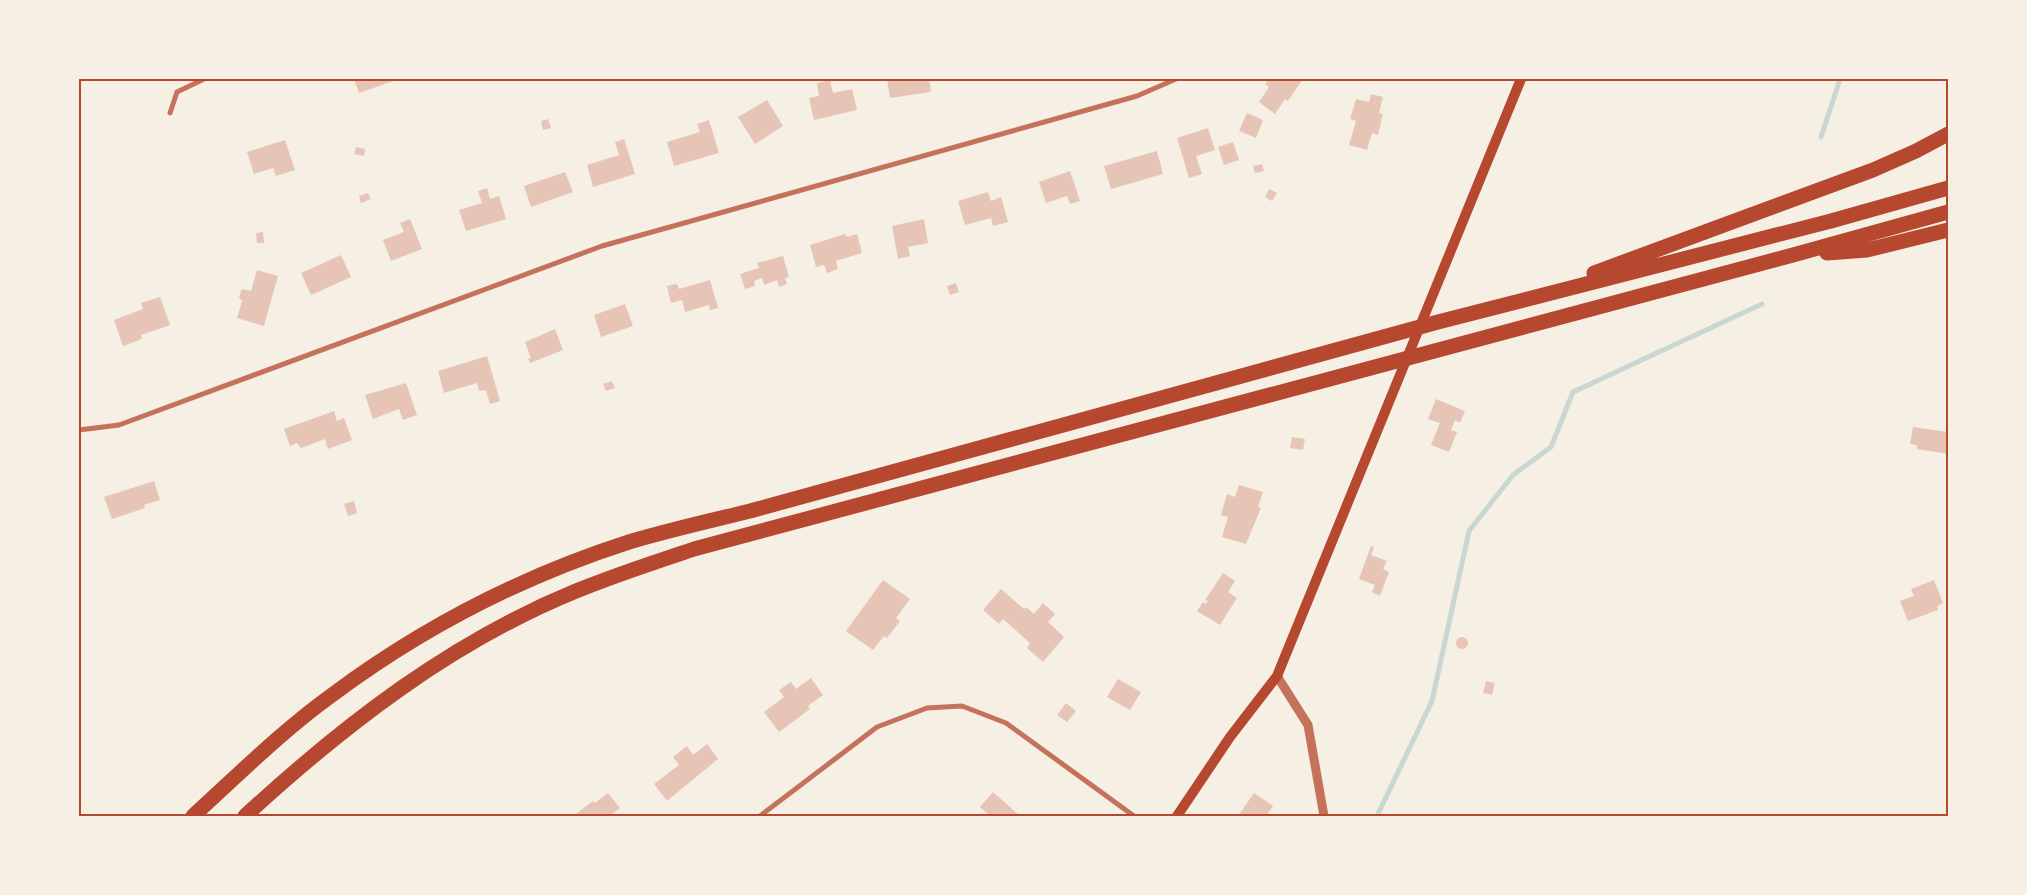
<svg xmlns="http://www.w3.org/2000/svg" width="2027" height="895" font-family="Mulish,sans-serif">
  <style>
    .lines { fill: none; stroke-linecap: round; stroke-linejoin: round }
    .stream { stroke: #c9d6d2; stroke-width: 5 }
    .building { fill: #e6c5b7 }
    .minor { stroke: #c5725c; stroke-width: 5 }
    .tertiary { stroke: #c5725c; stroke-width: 9 }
    .secondary { stroke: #b5482f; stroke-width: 10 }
    .motorway { stroke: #b5482f; stroke-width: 15 }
    .neatline { fill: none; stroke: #b5482f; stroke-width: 2 }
  </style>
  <rect width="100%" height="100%" fill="#f6efe4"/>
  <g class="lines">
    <path class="stream" d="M1821 137 1840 79
      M1377 816 1432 701 1469 531 1513 475 1551 447 1573 392 1762 304"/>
  </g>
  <path class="building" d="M354 79H399L359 93Z
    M887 79H929L931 92 890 98Z
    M1269 79H1303L1288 101 1285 99 1275 114 1259 102 1269 87 1265 84Z
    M830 80 833 93 852 89 857 110 814 120 809 98 819 96 817 83Z
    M1371 94 1383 97 1379 113 1383 114 1378 135 1372 133 1367 150 1349 145 1356 121 1350 119 1356 99 1369 102Z
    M767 100 783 126 755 144 738 117Z
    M1247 113 1263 120 1256 138 1239 131Z
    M548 119 551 128 543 130 541 121Z
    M709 120 719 153 674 166 667 142 700 132 697 124Z
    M1208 128 1215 150 1196 156 1202 174 1189 178 1177 138Z
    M624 139 635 174 593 187 587 165 619 155 615 142Z
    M285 140 295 170 276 176 273 168 254 174 247 152Z
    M1233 142 1239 160 1224 165 1218 147Z
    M356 147 365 149 364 156 354 154Z
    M1157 151 1163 174 1111 189 1104 166Z
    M1262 164 1264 171 1255 173 1253 166Z
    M1070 171 1080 201 1070 204 1067 196 1046 203 1039 182Z
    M565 172 573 192 531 207 524 186Z
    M487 188 490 199 499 196 506 219 466 231 459 210 482 203 478 191Z
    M1269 189 1277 193 1272 201 1265 197Z
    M988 192 991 201 1001 197 1008 222 993 226 991 218 965 225 958 201Z
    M368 193 371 199 361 203 359 196Z
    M410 219 422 249 391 261 383 240 404 232 400 223Z
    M924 219 928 243 908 247 910 256 898 259 892 226Z
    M263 232 264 243H257L256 233Z
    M845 234 847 237 857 234 862 253 836 261 838 269 827 273 824 265 816 267 810 245Z
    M341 255 351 277 311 295 301 273Z
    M783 256 789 277 785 278 787 284 779 287 777 280 764 285 762 278 754 281 755 286 745 289 740 274 759 268 757 263Z
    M257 270 278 276 264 326 237 318 242 301 239 297 242 289 251 291Z
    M710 280 718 308 710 310 709 305 685 312 682 300 671 303 667 286 677 284 679 289Z
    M956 283 959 292 950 295 947 286Z
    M160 297 170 325 141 335 142 339 123 346 114 320 143 309 141 303Z
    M625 304 633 326 601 337 594 315Z
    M555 329 563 350 530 363 528 359 531 358 525 342Z
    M487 356 500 401 490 404 486 390 479 391 477 383 444 393 438 371Z
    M612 381 615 388 606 391 603 384Z
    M406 383 417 415 403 420 399 409 373 419 365 395Z
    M1436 399 1465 411 1460 423 1455 420 1451 430 1457 432 1449 452 1431 445 1440 423 1428 419Z
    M334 411 337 421 344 418 352 440 328 449 325 439 301 448 297 443 290 446 284 429Z
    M1913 427 1948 432V454L1917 449V445L1910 444Z
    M1292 437 1305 439 1303 450 1290 448Z
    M154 481 160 500 144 505 145 508 112 519 104 497Z
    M1239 485 1263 492 1258 507 1261 508 1246 544 1222 537 1228 517 1221 515 1227 494 1235 497Z
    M354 501 357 513 348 516 344 504Z
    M1371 546 1374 547 1371 555 1387 561 1383 569 1389 572 1380 596 1372 592 1375 585 1359 579Z
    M1223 573 1235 581 1228 592 1237 598 1220 625 1197 611 1203 602 1206 604 1208 601 1205 600Z
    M883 580 910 599 896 618 900 621 887 638 884 636 873 650 846 631Z
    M1934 580 1943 603 1937 606 1938 610 1908 621 1900 601 1914 596 1911 589Z
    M1001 589 1024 609 1026 607 1034 614 1043 603 1055 614 1048 622 1064 637 1043 662 1027 648 1030 643 1003 619 999 624 983 610Z
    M1456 643a6 6 0 1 1 12 0a6 6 0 1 1-12 0Z
    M811 678 823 695 808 706 810 709 779 732 764 712 784 697 779 690 791 682 796 689Z
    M1118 679 1141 692 1130 710 1107 697Z
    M1486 681 1495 683 1492 695 1483 693Z
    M1066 703 1076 711 1067 722 1057 715Z
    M707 744 718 759 667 801 654 784 679 765 673 757 687 746 693 755Z
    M993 792 1020 816H990L980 807Z
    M608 793 620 808 610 816H573L593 801 595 803Z
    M1254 793 1273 806 1266 816H1238Z"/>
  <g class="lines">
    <path class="minor" d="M170 113 177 92 204 79
      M79 430 119 425 602 246 1137 96 1176 79
      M760 816 877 727 927 708 962 706 1006 723 1134 816"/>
    <path class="tertiary" d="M1277 676 1308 725 1324 816"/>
    <path class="secondary" d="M1177 816 1230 737 1277 676 1521 79"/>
    <path class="motorway" d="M1827 253 1867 250 1948 230
      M1594 273 1873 170 1916 151 1948 134
      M193 816C238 775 282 731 332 695 422 628 523 576 629 542 669 530 710 521 750 511L1438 322 1831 221 1948 188
      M245 816C344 725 451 642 576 591 615 575 655 562 694 549L1793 255 1948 212"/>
  </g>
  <rect width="2027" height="895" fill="none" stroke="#f6efe4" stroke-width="160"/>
  <rect x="80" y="80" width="1867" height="735" class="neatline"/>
</svg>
